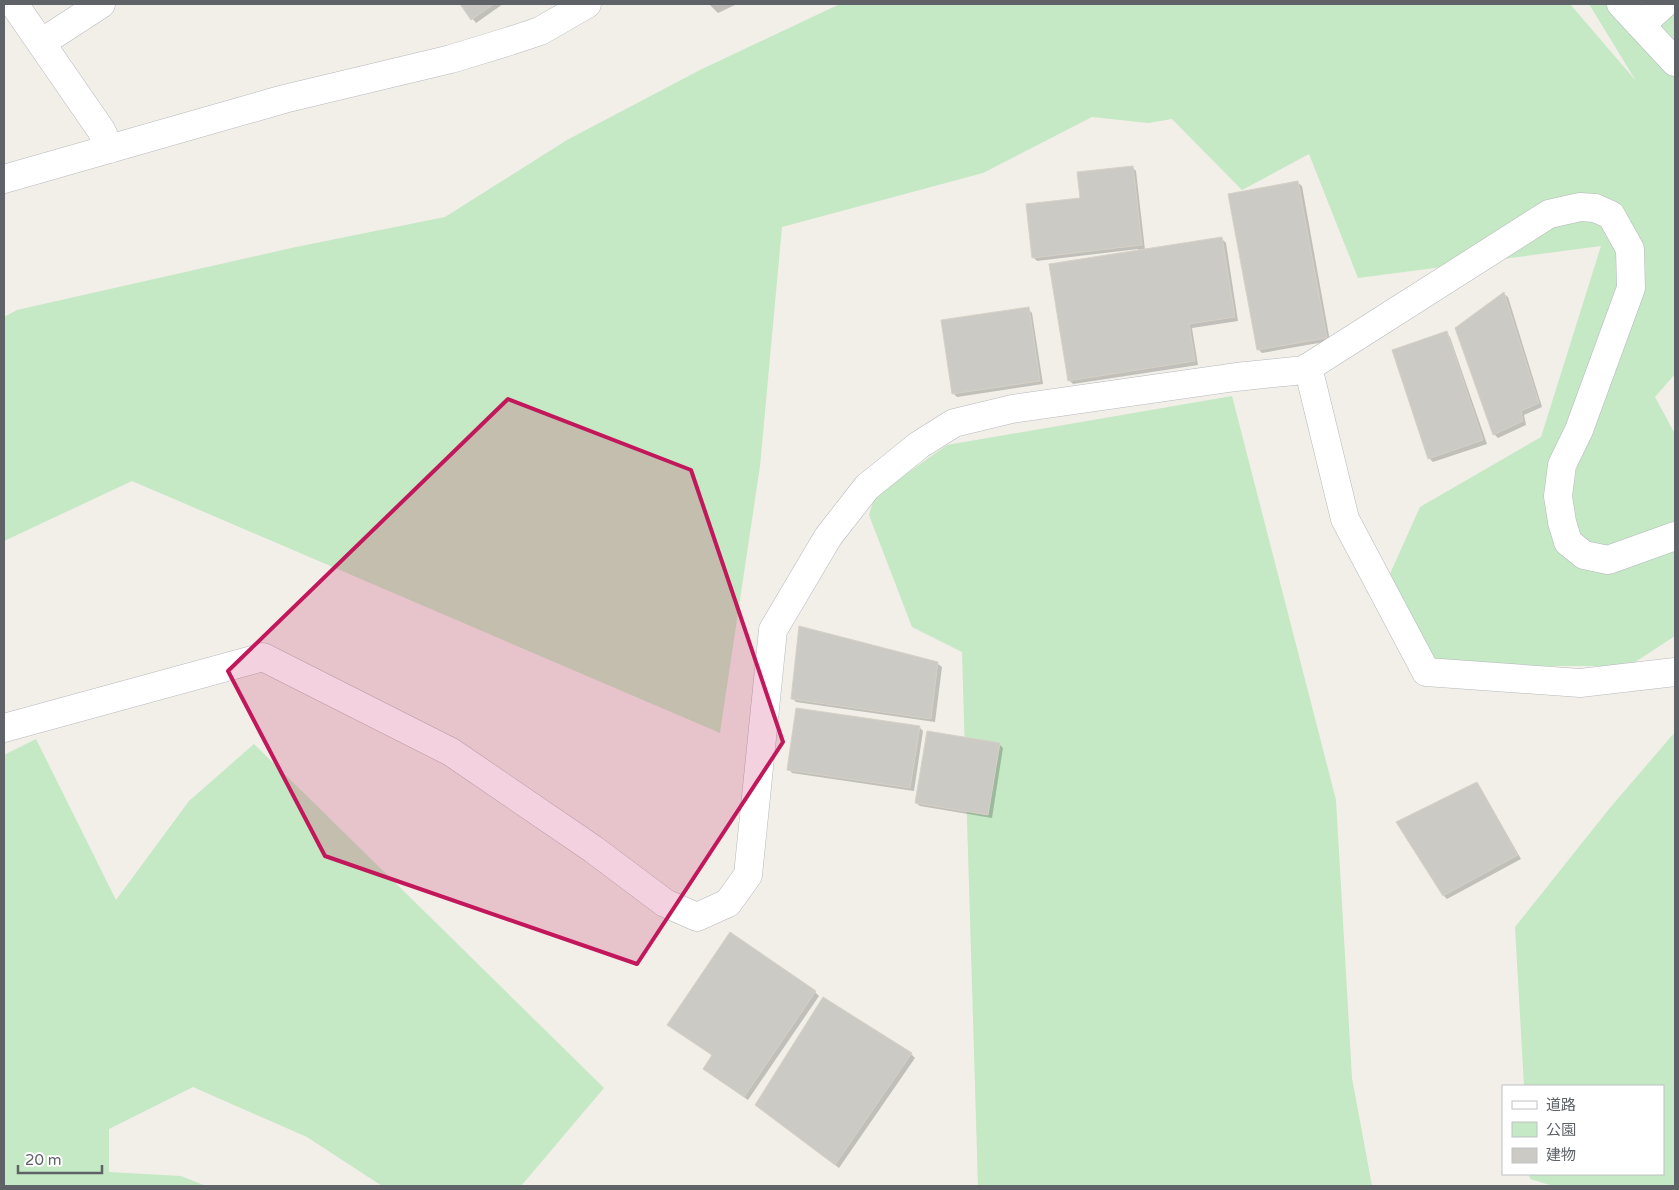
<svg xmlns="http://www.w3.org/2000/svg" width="1679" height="1190" font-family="'Varela Round','Noto Sans JP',sans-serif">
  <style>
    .green { fill: #c5e8c5 }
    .shadow { fill: #0003 }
    .building { fill: #cccac5; stroke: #d6d1c6 }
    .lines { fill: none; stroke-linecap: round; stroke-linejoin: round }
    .street-casing { stroke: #b5b8bc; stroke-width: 29 }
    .secondary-casing { stroke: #b6babf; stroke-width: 29 }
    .street { stroke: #fff; stroke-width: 28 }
    .secondary { stroke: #fff; stroke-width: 28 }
    .marked { fill: #c2185b; fill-opacity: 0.2; stroke: #c2185b; stroke-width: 4; stroke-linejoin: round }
  </style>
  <rect width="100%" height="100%" fill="#f1efe8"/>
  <path class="green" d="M840 4H1570L1636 81 1589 4H1675V374L1655 397 1675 434V636L1629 666H1531L1433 669 1385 585 1420 507 1541 437 1601 246 1358 278 1309 154 1242 190 1172 119 1148 123 1092 117 983 173 782 227 760 466 720 733 132 481 4 541V317L17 310 296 247 445 217 567 140 700 70Z
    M1232 396 1336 800 1352 1078 1372 1186H978L962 652 912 627 869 515 875 496 947 445Z
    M1675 732V1186H1553L1530 1179 1529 1174H1663V1086H1524L1515 927 1609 809Z
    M36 739 116 900 189 801 254 744 604 1088 521 1186H382L307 1137 193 1087 109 1129V1172L181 1176 206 1186H4V755Z"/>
  <path class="shadow" d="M461 4H503L476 23Z
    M709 4H737L718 13Z
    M1132 167 1136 171 1145 250 1222 239 1226 243 1238 321 1192 328 1198 365 1073 384 1069 380 1139 251 1138 249 1037 261 1033 257 1081 199Z
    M1298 183 1302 186 1330 341 1262 353 1258 349Z
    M1504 294 1508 297 1542 407 1524 415 1526 425 1498 438 1494 434Z
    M1028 309 1032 313 1043 384 957 397 953 393Z
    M1446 333 1450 337 1487 444 1433 462 1429 458Z
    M938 664 942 667 935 722 796 702 792 698Z
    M919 727 923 731 914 791 792 773 789 769Z
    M999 744 1003 748 992 818 920 806 916 803Z
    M1476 783 1480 787 1521 859 1447 899 1444 896Z
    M815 992 819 996 748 1100 704 1069 713 1056 668 1025Z
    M911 1054 915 1058 839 1168 756 1105Z"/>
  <path class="building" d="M460 4H494L471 20Z
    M1133 166 1142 245 1032 258 1026 204 1080 198 1077 172Z
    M1298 181 1327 338 1257 350 1228 194Z
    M1222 237 1235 317 1189 324 1195 361 1068 381 1049 264Z
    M1504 292 1539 403 1521 411 1523 421 1493 435 1455 328Z
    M1029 307 1040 381 952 394 941 320Z
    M1447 331 1483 440 1428 459 1392 350Z
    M799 626 938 662 931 719 791 699Z
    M796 708 920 726 910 788 787 770Z
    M927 731 1000 743 988 815 915 803Z
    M1477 782 1518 855 1443 896 1396 822Z
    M730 932 816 991 744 1097 703 1069 712 1055 667 1025Z
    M823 997 912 1053 835 1165 755 1105Z"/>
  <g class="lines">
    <defs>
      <path id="street" d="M14 4 101 130 110 149
        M1641 25 1664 4
        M41 43 101 4
        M4 179 284 99 451 59 510 41 540 31 587 4
        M1308 367 1345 519 1426 672 1580 683 1675 672
        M4 728 263 657 451 752 593 849 665 903 697 917 728 903 748 875 773 630 828 537 867 487 919 445 954 423 1012 409 1236 377 1304 370 1549 214 1580 207 1595 208 1611 215 1630 249 1631 288 1579 430 1562 465 1558 496 1562 522 1568 542 1584 555 1608 560 1675 536"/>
      <path id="secondary" d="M1621 4 1675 62"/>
    </defs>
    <use href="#street" class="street-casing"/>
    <use href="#secondary" class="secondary-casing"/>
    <use href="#street" class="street"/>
    <use href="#secondary" class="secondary"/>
  </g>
  <path class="marked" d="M508 399 691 470 783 742 637 964 325 856 228 671Z"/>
  <rect width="1679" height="1190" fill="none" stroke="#5f6368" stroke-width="10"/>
  <rect x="1502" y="1085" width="162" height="90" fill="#ffffff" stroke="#bfc1c3"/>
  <rect x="1512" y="1101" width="25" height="8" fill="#ffffff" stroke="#bfc1c3"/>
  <text x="1546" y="1110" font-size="15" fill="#5f6368">道路</text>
  <rect x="1512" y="1122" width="25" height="15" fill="#c5e8c5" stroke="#bfc1c3"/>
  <text x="1546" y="1135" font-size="15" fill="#5f6368">公園</text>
  <rect x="1512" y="1148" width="25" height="15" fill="#cccac5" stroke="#bfc1c3"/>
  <text x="1546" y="1160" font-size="15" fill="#5f6368">建物</text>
  <path d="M18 1165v8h84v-8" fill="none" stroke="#5f6368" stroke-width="2.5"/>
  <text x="25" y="1165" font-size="15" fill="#5f6368" stroke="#ffffff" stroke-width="4" paint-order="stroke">20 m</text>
</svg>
